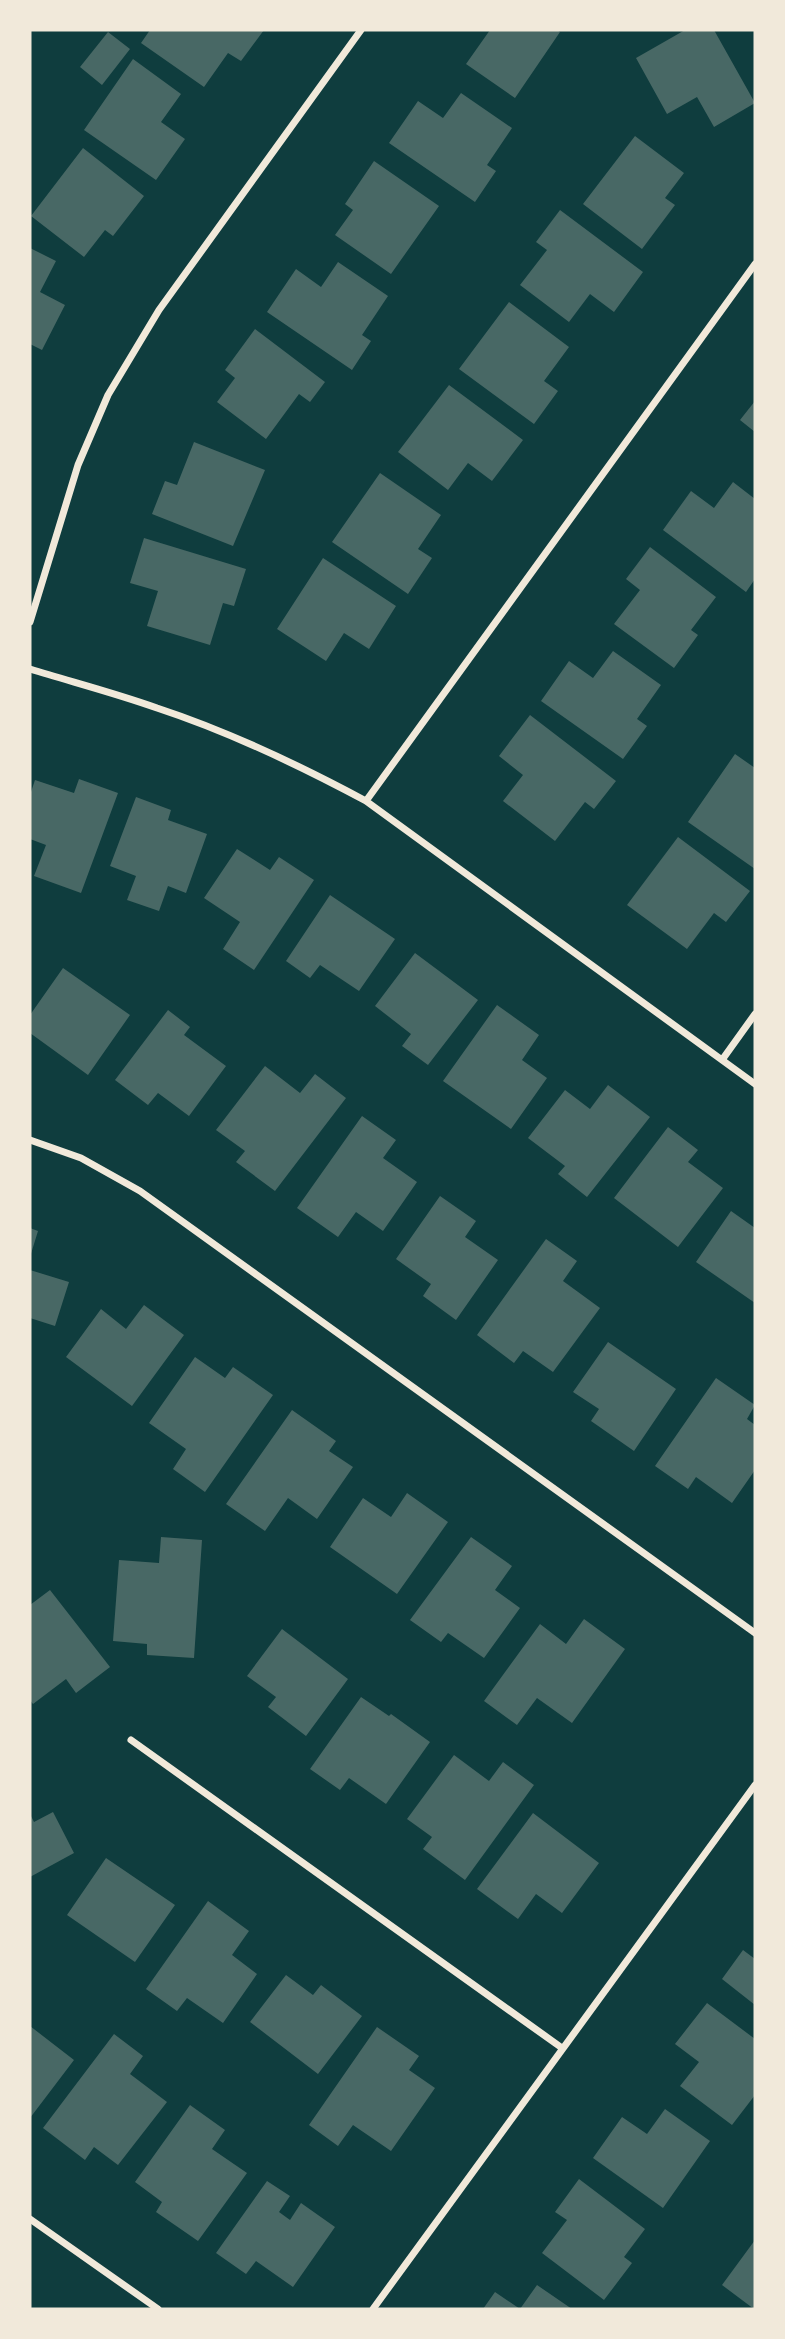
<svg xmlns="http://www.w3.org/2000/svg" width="785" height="2339" font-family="'Work Sans',sans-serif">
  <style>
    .building { fill: #486865 }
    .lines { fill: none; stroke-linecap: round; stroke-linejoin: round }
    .minor { stroke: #f1e9da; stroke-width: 7 }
  </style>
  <rect width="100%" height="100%" fill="#0f3d3e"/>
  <path class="building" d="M150 30H264L241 61 228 53 204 87 141 43Z
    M490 30H557L560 32 515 98 466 64Z
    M685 30H714L755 103 714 127 697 97 667 114 636 58Z
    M108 32 130 49 102 85 80 67Z
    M133 59 181 94 161 122 185 139 156 180 84 130Z
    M461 93 512 128 487 165 496 171 475 202 389 143 418 101 443 118Z
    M635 136 684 173 665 198 675 205 642 249 583 204Z
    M83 148 144 196 113 236 105 230 84 257 31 216Z
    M374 161 439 206 391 274 335 235 353 210 345 204Z
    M560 210 643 272 614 312 590 294 569 322 520 285 547 250 536 242Z
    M30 248 56 261 40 292 65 305 42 350 30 344Z
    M338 262 388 296 362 335 371 341 352 370 267 312 296 269 321 287Z
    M509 302 569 347 544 381 558 391 534 424 459 369Z
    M255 329 325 382 310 402 299 394 266 439 217 402 235 378 225 370Z
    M449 385 523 440 492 481 468 463 448 490 398 452Z
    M755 401V432L740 420Z
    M194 442 265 470 233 546 152 514 165 481 177 485Z
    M380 473 441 515 418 549 432 558 408 594 332 542Z
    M733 482 755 499V579L746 592 663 530 691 491 714 508Z
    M144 538 246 569 234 606 223 603 210 645 147 626 158 591 130 583Z
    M650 547 716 597 691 630 698 635 674 668 614 624 640 590 626 579Z
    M323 558 396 606 369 649 344 633 326 661 277 629Z
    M613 651 661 685 637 719 647 726 623 759 541 701 569 661 593 678Z
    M530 715 616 781 594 809 585 802 555 841 503 801 523 775 499 756Z
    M735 754 755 768V869L688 822Z
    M79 779 118 793 81 893 34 876 46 845 30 839V795L35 780 74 793Z
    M136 797 171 810 168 820 207 834 186 893 168 886 159 911 127 900 136 876 110 866Z
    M678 837 750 891 726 922 714 913 687 949 627 905Z
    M237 849 270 870 279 857 314 880 254 970 223 949 240 922 204 898Z
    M330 895 395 939 359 991 320 965 310 978 286 961Z
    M415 953 478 1000 428 1065 402 1046 411 1034 375 1006Z
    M63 968 130 1015 88 1075 30 1033V1015Z
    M497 1005 539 1035 522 1060 547 1078 511 1129 443 1081Z
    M168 1010 190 1027 184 1035 226 1066 189 1116 158 1093 148 1105 115 1080Z
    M265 1066 300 1093 315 1074 346 1098 275 1191 236 1162 245 1151 216 1130Z
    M608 1085 650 1117 587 1197 558 1174 565 1166 528 1138 565 1090 590 1109Z
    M362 1116 396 1140 383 1158 417 1182 383 1231 356 1212 338 1237 297 1208Z
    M668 1127 698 1150 688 1162 723 1188 678 1247 614 1198Z
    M440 1196 476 1221 465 1237 498 1260 456 1320 423 1296 431 1284 396 1259Z
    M731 1211 755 1228V1303L696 1262Z
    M30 1228 38 1231 30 1257Z
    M546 1239 577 1261 563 1281 600 1308 553 1372 523 1351 514 1363 477 1335Z
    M30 1270 69 1282 55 1326 30 1318Z
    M144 1305 184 1335 132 1406 66 1357 101 1309 126 1329Z
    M608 1342 676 1389 634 1451 591 1421 599 1409 573 1392Z
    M195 1357 225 1378 233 1367 273 1395 205 1492 173 1469 186 1449 149 1423Z
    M716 1378 755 1405 747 1419 755 1425V1470L732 1503 696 1477 688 1489 655 1466Z
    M292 1410 336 1441 329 1451 353 1467 317 1519 288 1498 265 1531 226 1504Z
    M407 1493 448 1522 397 1594 330 1547 363 1498 391 1517Z
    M161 1537 202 1540 194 1658 147 1655V1644L113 1641 119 1560 159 1563Z
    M471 1537 512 1566 495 1590 520 1608 484 1658 448 1633 441 1642 410 1620Z
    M50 1590 110 1667 76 1693 66 1679 33 1704 30 1700V1605Z
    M584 1619 625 1649 572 1723 537 1698 517 1725 484 1701 540 1624 566 1644Z
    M282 1629 348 1679 306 1736 268 1707 276 1697 247 1676Z
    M361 1697 389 1716 391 1714 430 1742 386 1804 349 1778 340 1790 310 1769Z
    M454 1755 489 1781 503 1762 534 1785 465 1880 423 1849 432 1837 407 1819Z
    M53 1812 74 1853 30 1877V1814L34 1822Z
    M533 1813 599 1863 562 1913 536 1894 518 1919 477 1889Z
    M106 1858 175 1905 135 1962 67 1915Z
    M208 1901 249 1931 232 1955 257 1974 223 2023 187 1998 177 2011 146 1989Z
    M743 1950 755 1959V2005L722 1979Z
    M286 1975 313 1995 321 1985 362 2016 318 2074 250 2022Z
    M707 2003 755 2039V2095L732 2125 680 2086 699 2062 675 2044Z
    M30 2026 74 2060 30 2118Z
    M377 2027 419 2056 409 2070 435 2088 391 2151 353 2125 338 2146 309 2125Z
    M114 2034 143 2056 130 2074 167 2102 118 2165 94 2147 85 2160 43 2128Z
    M190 2105 225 2130 212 2149 247 2173 198 2241 156 2212 162 2202 135 2182Z
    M665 2109 710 2141 663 2208 593 2158 622 2117 647 2134Z
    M579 2179 645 2229 624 2257 632 2263 604 2300 542 2253 567 2220 555 2212Z
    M267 2181 290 2196 279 2212 290 2220 301 2203 335 2227 293 2287 256 2261 246 2274 216 2253Z
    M755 2240V2309H754L722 2285Z
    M537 2285 572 2309H520Z
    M495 2292 520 2309H483Z"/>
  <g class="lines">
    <path class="minor" d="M30 622 78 465 108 395 159 310 361 30
      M30 669C72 682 115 693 157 708 230 732 299 765 366 801L755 1084
      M366 801 755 264
      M722 1060 755 1014
      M30 1140 81 1158 140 1191 755 1633
      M131 1740 562 2048
      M30 2219 158 2309
      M373 2309 755 1785"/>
  </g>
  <rect width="785" height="2339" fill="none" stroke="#f1e9da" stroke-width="63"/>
</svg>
